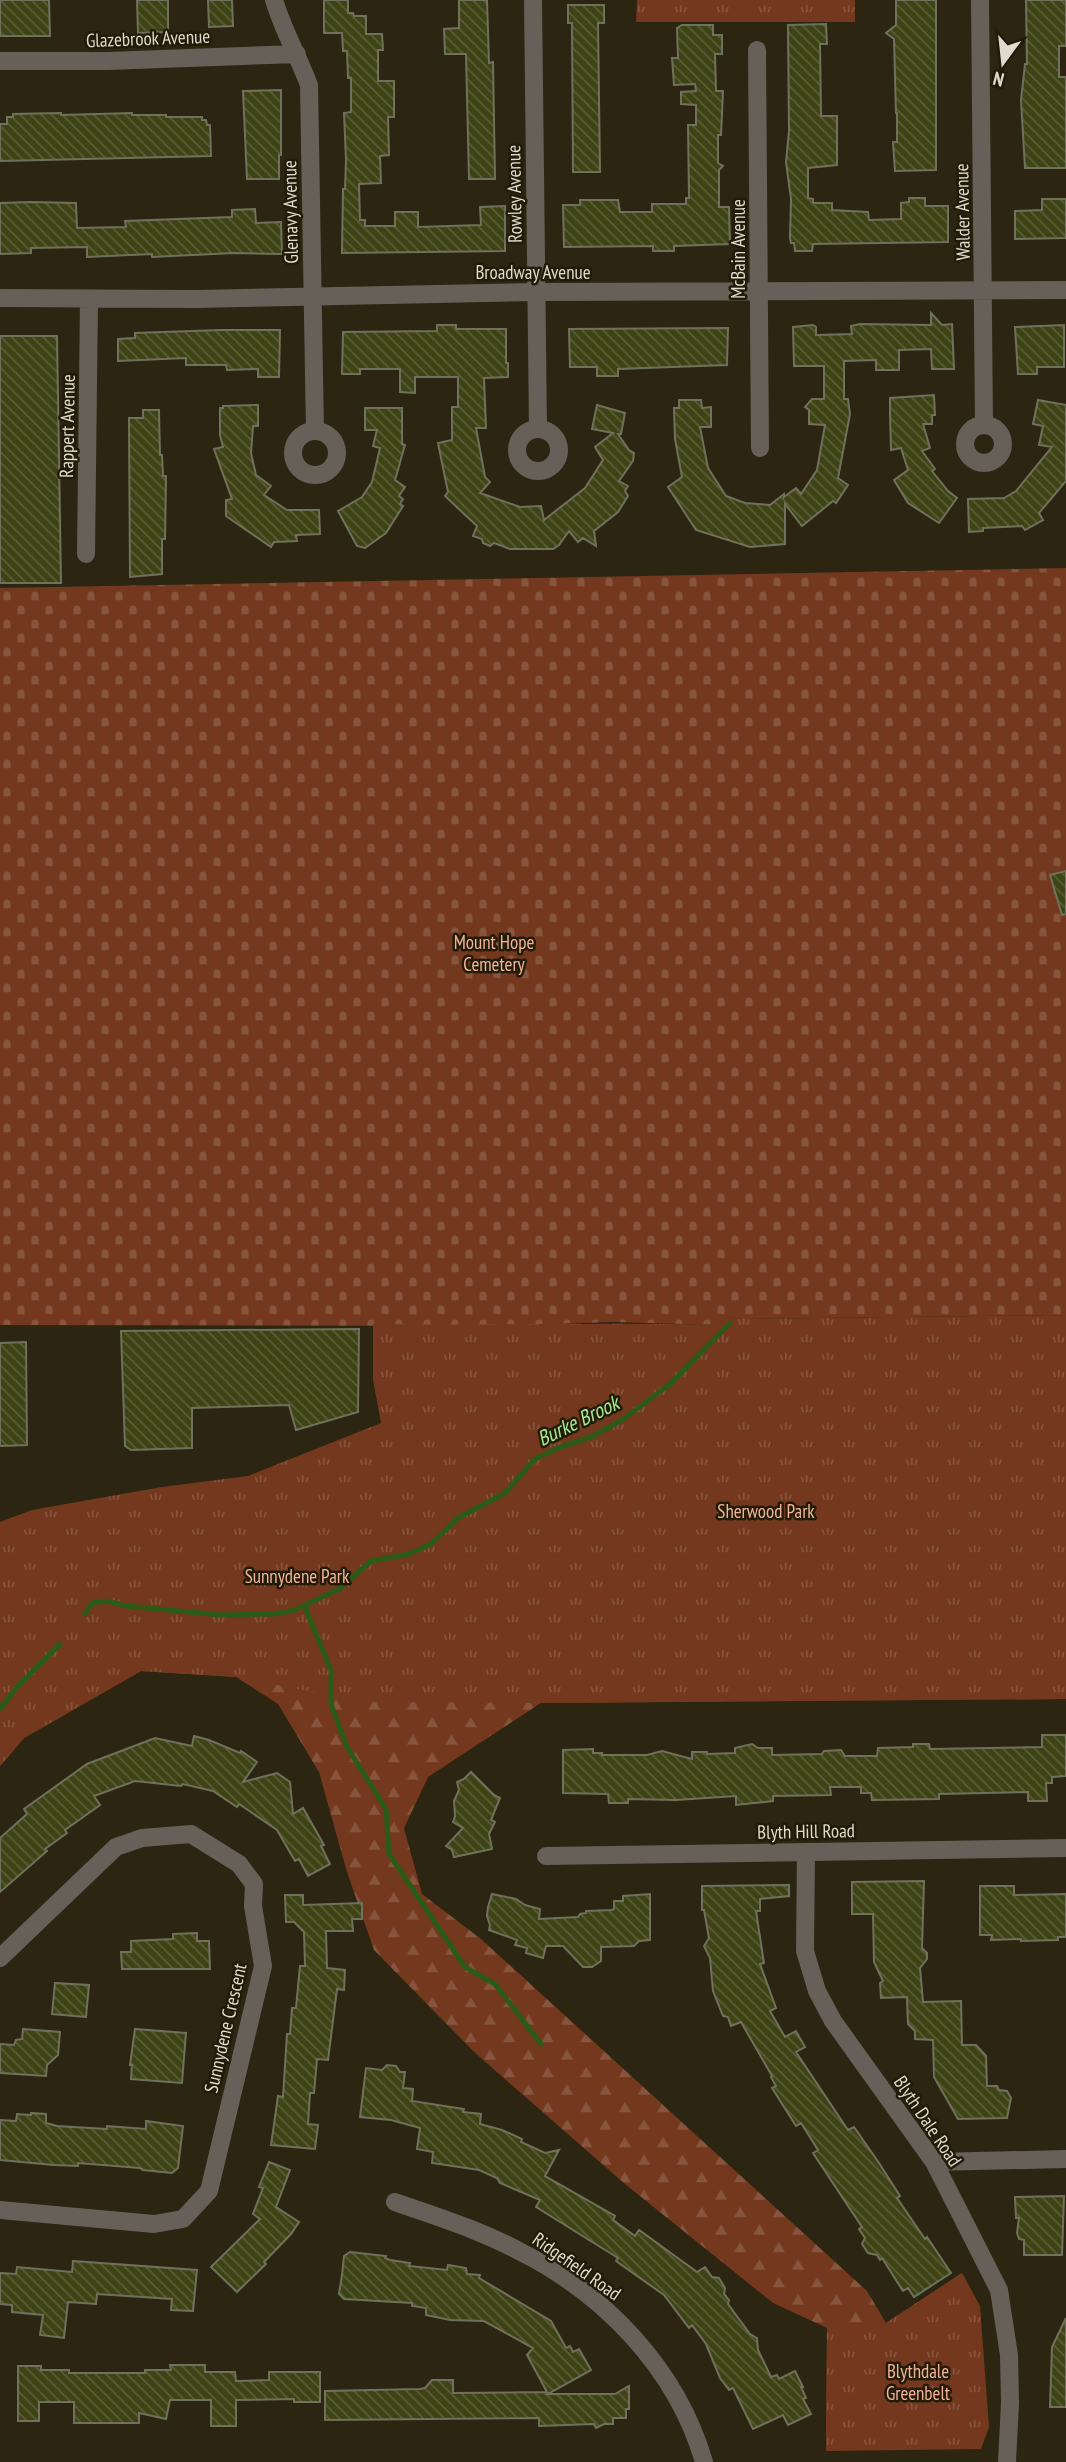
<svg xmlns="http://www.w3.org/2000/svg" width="1066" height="2462" font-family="'PT Sans Narrow',sans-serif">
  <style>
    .forest { fill: url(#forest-firs) }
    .cemetery { fill: url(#cemetery-stones) }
    .park { fill: url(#park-tufts) }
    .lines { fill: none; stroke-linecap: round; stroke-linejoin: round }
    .stream { stroke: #2a5c18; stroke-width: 5 }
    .building { fill: url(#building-back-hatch); stroke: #6e725c; stroke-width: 2 }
    .street { stroke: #676058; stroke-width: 18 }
    .labels { text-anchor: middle; stroke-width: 5; stroke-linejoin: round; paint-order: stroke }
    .street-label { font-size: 19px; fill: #dfdbcf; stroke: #221b08 }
    .park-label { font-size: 19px; fill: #f4b399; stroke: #221b08 }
    .water-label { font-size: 21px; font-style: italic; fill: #a4eb8f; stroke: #221b08 }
  </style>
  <defs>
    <pattern id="forest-firs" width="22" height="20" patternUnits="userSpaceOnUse" patternTransform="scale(1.75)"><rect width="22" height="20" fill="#74381e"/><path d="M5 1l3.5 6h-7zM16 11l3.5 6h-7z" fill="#87543e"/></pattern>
    <pattern id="cemetery-stones" width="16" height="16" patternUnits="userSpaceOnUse" patternTransform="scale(1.75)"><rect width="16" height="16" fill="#74381e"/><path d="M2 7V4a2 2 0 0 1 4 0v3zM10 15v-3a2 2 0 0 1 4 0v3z" fill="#87543e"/></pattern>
    <pattern id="park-tufts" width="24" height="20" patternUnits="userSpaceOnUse" patternTransform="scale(1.75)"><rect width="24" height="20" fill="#74381e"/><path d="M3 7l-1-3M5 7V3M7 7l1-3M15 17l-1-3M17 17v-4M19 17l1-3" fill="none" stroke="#87543e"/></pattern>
    <pattern id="building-back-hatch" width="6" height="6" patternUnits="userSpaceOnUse" patternTransform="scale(1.75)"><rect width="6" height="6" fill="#3e4315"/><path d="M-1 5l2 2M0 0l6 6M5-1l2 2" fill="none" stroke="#595e36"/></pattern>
  </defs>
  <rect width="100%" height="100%" fill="#2b2511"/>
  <path class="forest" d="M105 1656 1066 1699 541 1703 428 1777 404 1828 422 1894 481 1939 867 2291 886 2323 962 2273 826 2437 827 2328 773 2303 625 2184 473 2051 374 1950 347 1872 319 1772 278 1704 236 1677 141 1671 24 1738 0 1766V1745Z"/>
  <path class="cemetery" d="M1066 568V1315L734 1319 728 1316 718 1325 611 1322 500 1326 0 1325V588Z"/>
  <path class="park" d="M637 0H855V22H636Z
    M1066 1315V1699L541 1703 364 1702 236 1677 141 1671 24 1738 0 1766V1522L32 1510 162 1487 248 1476 381 1423 373 1380V1324C488 1326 603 1322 718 1325L728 1316 734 1319Z
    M962 2273 980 2306 989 2427 981 2449 826 2451 827 2328 886 2323Z"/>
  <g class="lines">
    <path class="stream" d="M304 1605 331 1670V1704L347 1747 386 1809 389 1854 465 1967 495 1984 541 2044
      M85 1614 92 1603 107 1601 126 1606 221 1615 273 1614 295 1610 339 1589 371 1561 409 1554 431 1544 458 1518 505 1493 535 1459 560 1447 591 1437 622 1420 670 1384 730 1323
      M0 1709 16 1688 60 1644"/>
  </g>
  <path class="building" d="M0 0H49L50 36H0Z
    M137 0H168V32L138 33Z
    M208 0H232L233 26 209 27Z
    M324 0H348V13H353L354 16H366V34H382L383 50H378V81H394V117H388L389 155 380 156 381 183 359 184 360 220H365V226H395V212H418V227L481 225 480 207 505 206V251L342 253 343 189H345L346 160 344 113 351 112V78H348L347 51H343L342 33H324Z
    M459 0H487L489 63 493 62 495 179H469L466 54H445L444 29 459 28Z
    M896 0H936V170L895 171 893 142H897V113H896L894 39 886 33 896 25Z
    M1026 0H1066V46H1059V77H1066V168H1025L1021 100 1025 64H1027Z
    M568 5H604V23H598L600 172H573L572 23H568Z
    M826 24 827 44H820L821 116H837V165L808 168V198L813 199V203H832V210L868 212 869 220 901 219V203L909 202V198H925V206H948V242L813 244 812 251H795L794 243H791L790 238 791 199 786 162 789 131 788 25Z
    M682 25H713V35H722V54H715L716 91H723L721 135H718V163L723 166 719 170V207H729L730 244 674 246V251H653V246L564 247 563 205H580V200H618L620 212H652V204H686V198H689L688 125H696V105L681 104V92L696 91 695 84 674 85 672 58H678L677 28Z
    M281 90V155H279V179H247L243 91Z
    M61 113V115L132 113V115H166V117H202V120H206L207 125H210L211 156 0 161V124H7V117H13V114Z
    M1042 199H1066V238L1015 239V211L1042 210Z
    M30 202 76 203 77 228 126 227 125 221 232 217V210L255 209 256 223 281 222 282 254 234 253 152 257V254L87 257V247L31 248V253L0 254V203Z
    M931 313 942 325 952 324 954 369H932L931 349 899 350V370H876V360L844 361V399H848L850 414 838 478 848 485 836 503 833 501 802 526 785 504V544L750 547 696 530 668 487 682 477 675 439 674 408H679V400H701L702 408 711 407V427H700L708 468 726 496 745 503 770 505 784 494V497L796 488 801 494 817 470 825 425 809 424V410L805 407 812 399H824V366H794L793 327 813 325 816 327V335L852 334 851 326 860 324 931 325Z
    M437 325H456V329H506V363H508V377L484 378 486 428H476L485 477 490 482 480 493 520 507 541 506 544 520 585 488 603 460 595 447 613 433 592 429 597 405 625 413 621 434H618L629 450 634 453 633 461 619 481 628 486 625 491 628 496 618 512 594 531 596 546 583 538 578 542 569 531 559 545 553 549H510L494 543 490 546 483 543 482 539 473 536 477 526 445 496 448 492 438 443 452 440V407H458V377H415V393L400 392V369H360V374H342L343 332 437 331Z
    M1064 325V367H1037V374H1018L1015 327Z
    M728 328 727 365 618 369V376H597V367H570L569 329Z
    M221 330H280L279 377H258V369L227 370 226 365H186V358L118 361V339L135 338V333Z
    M0 336H57L61 583H0Z
    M934 395 935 415H932V424H923L930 448 922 451 935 469 932 471 948 491 957 498 939 523 908 503 894 480 908 470 901 448 891 450 890 413V398Z
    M1038 400 1066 405V481L1039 513 1043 520 1025 530 1022 526 983 528V531L969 532 968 499 1004 498 1016 491 1052 447 1039 445 1043 426 1033 424Z
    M258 405V426H253L251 453 256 475 271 486 264 495 287 510H319L320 534 296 535 297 541 274 542 271 547 226 516V500L232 499 214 449 223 447 220 435V408H223V406Z
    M365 408H402V444L405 445 395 480 405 487 399 496 403 499 400 504 403 506 386 533 365 548 357 546 338 511 362 497 372 482 380 448 373 446 377 430H365Z
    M143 410H159L160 455H162L163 476H166L165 539H162V574L130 577 129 418H143Z
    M1066 871V914L1062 915 1050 875Z
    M359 1329 358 1412 296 1430 289 1405 192 1408V1448L131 1450 125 1446 121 1331Z
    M26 1342 27 1445 0 1446V1343Z
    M1042 1735H1066V1776L1052 1777V1783H1046L1047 1801H1028V1792L939 1794V1799L872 1800 871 1793H861V1787H830L831 1795 773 1796V1801L736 1805V1796L676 1800 628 1799V1803H609L608 1794 563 1793V1750L593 1749V1753H602V1755H647L662 1751 692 1759V1752H707V1754L735 1753V1748L752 1744 758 1748H772V1755L822 1754 824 1751 841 1750 845 1756H877L878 1748 913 1747V1744H929L930 1749 1042 1747Z
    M194 1736 209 1740 240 1753 241 1751 257 1762 243 1782 277 1773 290 1782 293 1814 303 1808 324 1845 321 1846 330 1864 308 1876 299 1859 295 1861 277 1830 239 1804 237 1807 213 1791 183 1784 181 1786 135 1781 94 1796 100 1805 65 1830 67 1833 45 1849 47 1851 0 1892V1838L27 1814 24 1809 87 1764 155 1738 192 1746Z
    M471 1772 494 1795 500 1798 491 1820 495 1822 489 1834 492 1849 454 1857 452 1850 446 1846 463 1828 453 1822 455 1816 454 1801 459 1790 457 1782 464 1779Z
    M924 1881 922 1948 927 1953V1959L920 1968 923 2002 961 2001 962 2045H976L986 2056 987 2086H997L999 2090 1007 2091 1011 2098 1007 2118 958 2119 934 2077 933 2040 915 2039V2031L908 2024 907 1997 881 1998 880 1983 883 1981 874 1962 873 1914H852V1882Z
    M789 1885V1896L760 1899V1911H756L764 1963 760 1964 776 2008 770 2011 785 2037 796 2031 805 2047 796 2052 848 2130 854 2127 879 2163 900 2196 897 2198 925 2239 927 2237 951 2273 914 2297 908 2288 903 2291 882 2258 880 2260 877 2255 868 2253 862 2244 865 2238 859 2229 862 2227 813 2153 818 2150 801 2123 796 2126 772 2088 776 2086 771 2077 772 2076 741 2022 731 2026 728 2017 723 2016 713 1991 710 1958 704 1946 709 1938 704 1910H702V1886Z
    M980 1886H1014V1895L1066 1894V1937H1058V1940L1021 1941V1939L991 1940 992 1935H980Z
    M492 1894 516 1899 525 1905 540 1909 539 1919 578 1917 580 1914 586 1913V1911L612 1910 614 1909V1901H623V1896L650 1894V1940L639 1941 634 1946 601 1947V1961L592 1967H583L563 1946H546L543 1958 526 1953 527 1948 515 1945 517 1940 489 1930 490 1925 487 1916 488 1907Z
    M285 1895H303V1905L362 1903V1919H352L353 1931H326L327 1968 345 1970 344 1990 337 1989 328 2060 317 2059 314 2093H310L308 2124 318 2125 315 2149 271 2145 278 2096 283 2097 287 2034H290L292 2008H296L300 1966H305L304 1932 294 1922H286Z
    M197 1933V1941H209L210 1969H122L121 1952H131V1941L173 1939V1934Z
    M55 1983 89 1985 86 2017 52 2014Z
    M23 2029 60 2032 58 2055 47 2065 46 2076 0 2073V2044L14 2045 16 2040 22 2039Z
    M135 2029 186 2033 182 2083 131 2079 132 2065H130Z
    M387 2065 396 2066 400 2072H405L403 2088 413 2089 412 2101 464 2109 463 2112 481 2114 480 2124 502 2130 522 2139 521 2142 545 2153 559 2150 545 2176 615 2216 613 2220 635 2236 639 2230 697 2272 705 2267 712 2277 719 2278 725 2288 724 2294 729 2300 728 2304 750 2334 757 2338 758 2350 771 2377 777 2375 779 2379 795 2371 803 2387H801L806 2398 803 2399 811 2414 788 2425 783 2415 753 2429 733 2388 729 2390 720 2378 706 2344 692 2325 689 2328 664 2295 616 2261 618 2258 536 2207 540 2200 500 2183 497 2178 479 2170 432 2163 433 2152 417 2149 420 2128 391 2120 360 2117 366 2068 382 2070Z
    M31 2113 46 2114V2123L57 2126 107 2129V2126L146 2129V2121L183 2126 178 2168 172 2173 143 2170 140 2168 78 2163V2166L54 2165 0 2160V2120L16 2121 17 2114 31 2115Z
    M269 2162 290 2170 276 2207 299 2222 291 2234 264 2262 266 2264 237 2292 211 2267 260 2219 253 2214 263 2188 259 2187Z
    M1064 2196 1062 2255H1024V2240L1019 2239 1017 2233 1019 2218H1016L1015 2197Z
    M350 2252 386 2256 385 2258 390 2260 410 2263 409 2266 447 2270 448 2265 466 2268 467 2274 480 2275 479 2278 551 2321 566 2348 570 2346 573 2352 579 2349 591 2370 548 2394H615L629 2386V2409H626V2418H613V2424H604L596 2428 594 2424 539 2426V2418L325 2420V2391L420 2389 425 2388 432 2380H453V2393L547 2392 527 2355 533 2348 484 2321 450 2320 426 2315V2308L412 2306V2303L344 2299 339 2294 342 2275 344 2256Z
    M73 2261 197 2270 193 2311 171 2310 172 2299 97 2294 96 2304 68 2302 64 2338 40 2335 43 2315 12 2312V2305L0 2304V2273L16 2274 17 2267 72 2272Z
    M1066 2318V2407H1050L1052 2347Z
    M170 2365H205V2372H235L236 2381 269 2380V2372H320V2402H294V2399L236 2400V2426H211V2400H170L166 2419 139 2413V2423H74V2402H39V2421H18V2366H41V2370H69V2373H145V2370H171Z"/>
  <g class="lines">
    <path class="street" d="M274 0C283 30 298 56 309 85L315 431
      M533 0 538 429
      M980 0 984 424
      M757 50 760 448
      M0 61H108L297 54
      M0 298 195 299 535 292 1066 290
      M965 444a19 19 0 1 1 38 0a19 19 0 1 1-38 0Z
      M517 450a21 21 0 1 1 42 0a21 21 0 1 1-42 0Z
      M293 453a22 22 0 1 1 44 0a22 22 0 1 1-44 0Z
      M86 554 89 299
      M806 1852 805 1951 817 1991 833 2021 934 2162 999 2290 1009 2355 1010 2403 1007 2462
      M546 1856 1066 1848
      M0 1958 116 1847 142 1838 191 1834 239 1864 254 1884 253 1906 263 1966 209 2191 183 2219 154 2224 0 2210
      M934 2162 1066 2159
      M395 2202C437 2217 480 2230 519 2251 605 2294 677 2369 704 2462"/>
  </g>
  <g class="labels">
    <g class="street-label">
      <text transform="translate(148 38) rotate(-2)" y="7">Glazebrook Avenue</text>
      <text transform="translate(514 194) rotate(-91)" y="7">Rowley Avenue</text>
      <text transform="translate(290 212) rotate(-91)" y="7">Glenavy Avenue</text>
      <text transform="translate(962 212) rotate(-91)" y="7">Walder Avenue</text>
      <text transform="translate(738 249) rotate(-90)" y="7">McBain Avenue</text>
      <text x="533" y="279">Broadway Avenue</text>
      <text transform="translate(67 426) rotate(-89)" y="7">Rappert Avenue</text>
      <text transform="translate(806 1831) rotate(-1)" y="7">Blyth Hill Road</text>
      <text transform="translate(225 2028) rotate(-77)" y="7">Sunnydene Crescent</text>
      <text transform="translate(928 2121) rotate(56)" y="7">Blyth Dale Road</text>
      <text transform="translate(577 2266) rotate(35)" y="7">Ridgefield Road</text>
    </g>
    <g class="park-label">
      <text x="494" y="949">Mount Hope<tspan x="494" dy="22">Cemetery</tspan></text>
      <text x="766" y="1518">Sherwood Park</text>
      <text x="297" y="1583">Sunnydene Park</text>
      <text x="918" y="2378">Blythdale<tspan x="918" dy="22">Greenbelt</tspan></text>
    </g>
    <g class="water-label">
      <text transform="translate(578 1421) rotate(-26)" y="7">Burke Brook</text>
    </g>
  </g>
  <g transform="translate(1003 63) rotate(195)" stroke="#221b08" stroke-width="5" paint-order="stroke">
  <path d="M0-5L12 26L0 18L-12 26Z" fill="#dfdbcf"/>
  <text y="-10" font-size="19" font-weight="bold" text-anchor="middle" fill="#dfdbcf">N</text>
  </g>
</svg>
